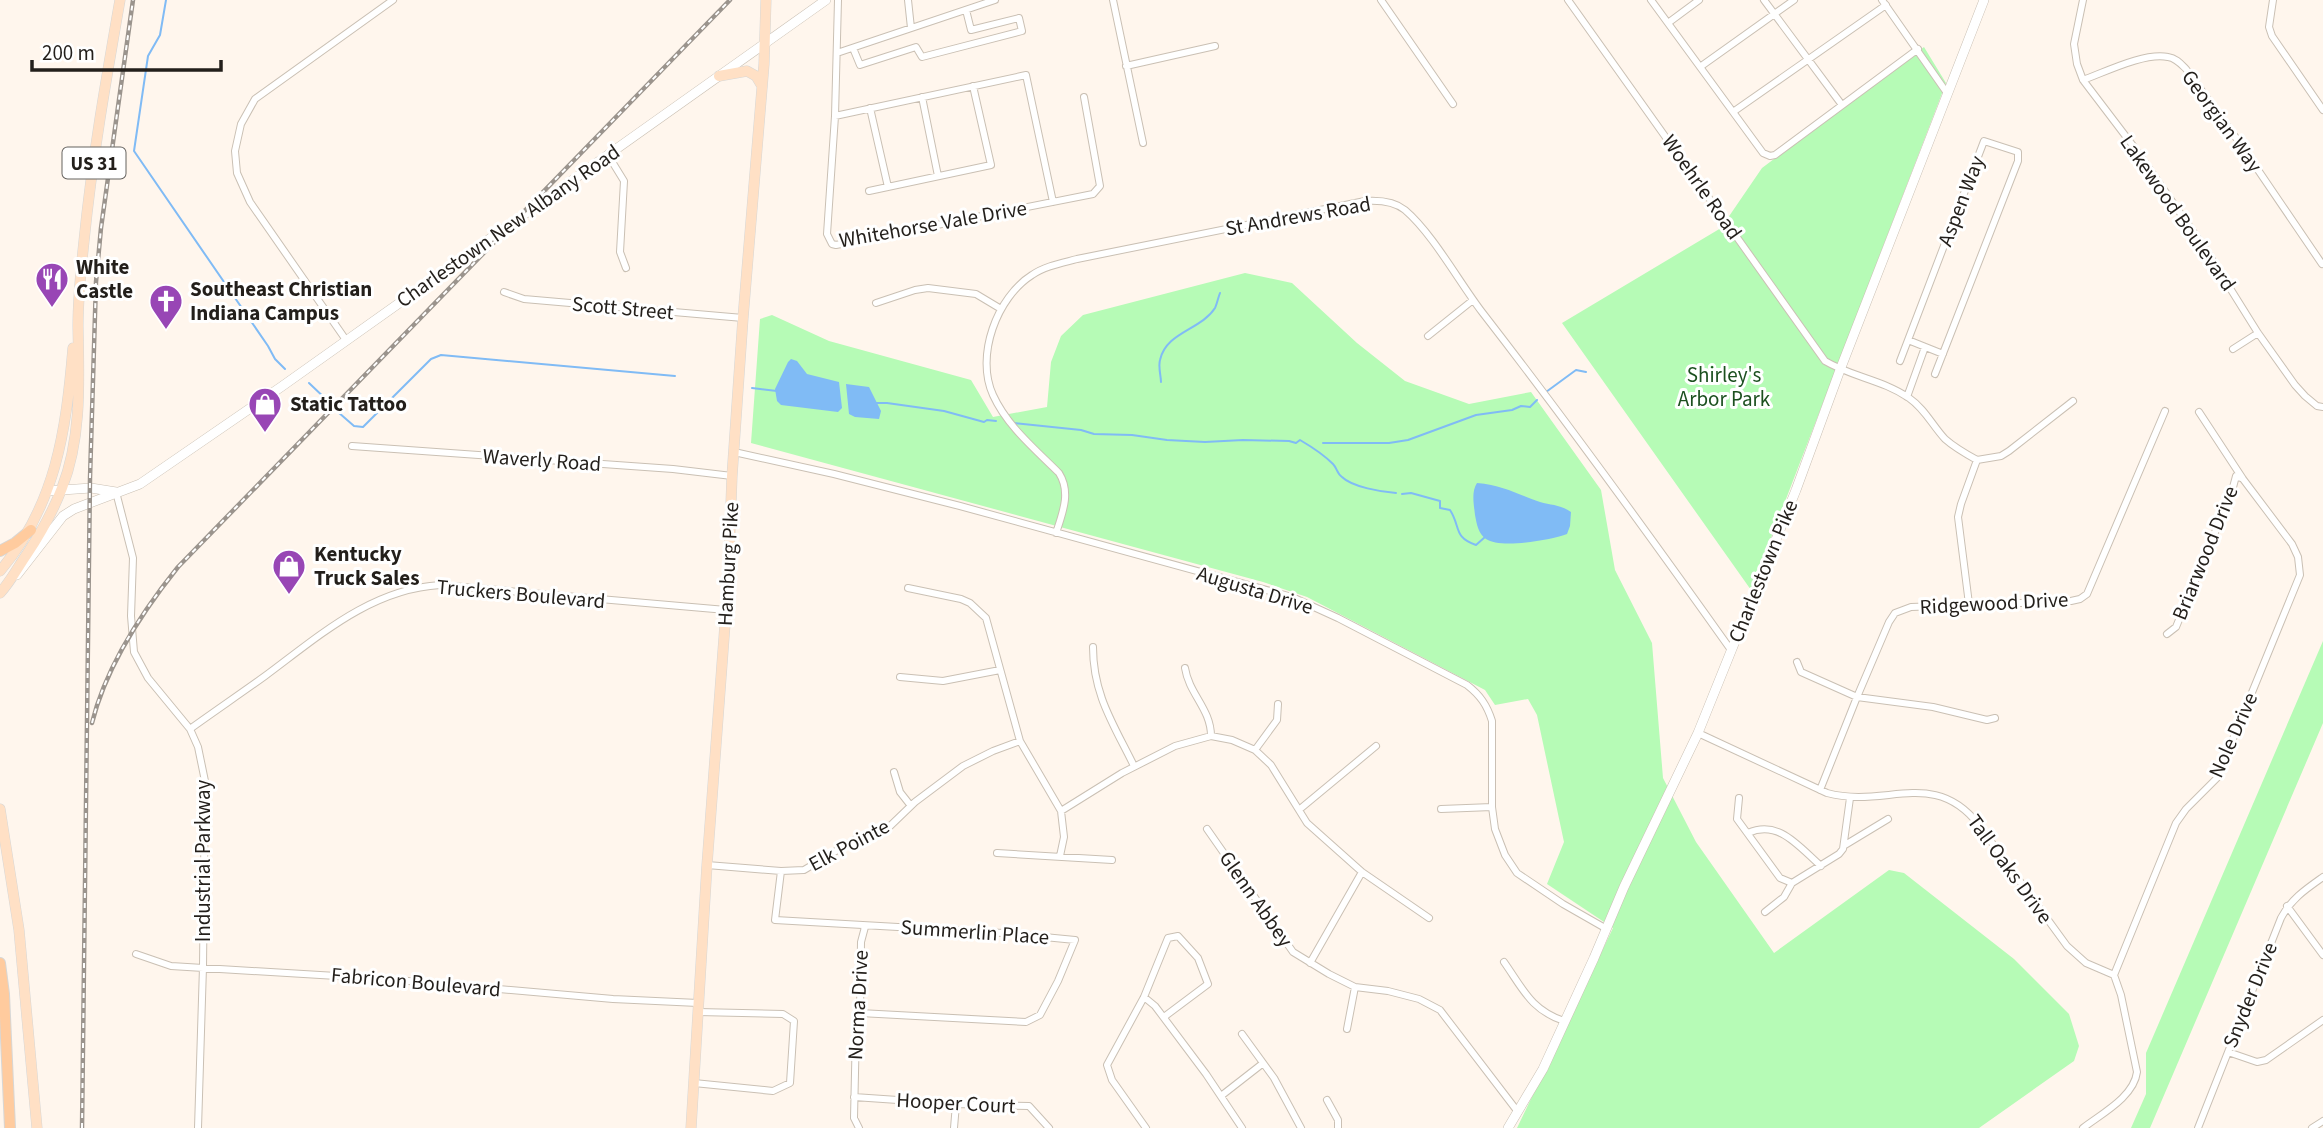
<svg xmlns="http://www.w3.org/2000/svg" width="2323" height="1128" font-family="'Source Sans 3',sans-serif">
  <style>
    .green { fill: #b6fbb6 }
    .water { fill: #80bbf5 }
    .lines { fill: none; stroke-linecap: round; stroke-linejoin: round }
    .stream { stroke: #80bbf5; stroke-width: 2 }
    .street-casing { stroke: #cac0b4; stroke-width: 8 }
    .secondary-casing { stroke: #cac0b4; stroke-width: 10 }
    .primary-casing { stroke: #d7d7d6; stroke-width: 11 }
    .highway-casing { stroke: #d7d7d6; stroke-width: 12 }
    .street { stroke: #fff; stroke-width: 6 }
    .secondary { stroke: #fff; stroke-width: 9 }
    .primary { stroke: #ffe0c5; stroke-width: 10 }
    .highway { stroke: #ffcb9e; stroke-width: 10 }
    .rail-casing { stroke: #9b948d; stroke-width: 4.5 }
    .rail { stroke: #fff; stroke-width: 2; stroke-dasharray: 5; stroke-linecap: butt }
    .labels { text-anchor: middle; stroke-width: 6; stroke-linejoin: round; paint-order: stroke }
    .shield { fill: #fff; stroke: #65625f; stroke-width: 2 }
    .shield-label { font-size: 19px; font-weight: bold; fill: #231f1b }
    .street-label { font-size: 21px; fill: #231f1b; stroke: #fff }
    .poi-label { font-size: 21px; font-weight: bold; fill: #231f1b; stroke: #fff; text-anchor: start }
    .park-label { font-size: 21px; fill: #1c501f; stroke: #fff }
  </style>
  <rect width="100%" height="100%" fill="#fff6ed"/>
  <path class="green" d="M1924 47 1946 83 1751 590 1562 323 1721 228 1762 168Z
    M1245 273 1292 283 1357 343 1405 381 1469 404 1531 392 1601 490 1615 570 1652 643 1663 778 1696 842 1774 953 1889 870 1904 873 2014 959 2069 1014 2079 1046 2074 1061 1979 1128H1517L1613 928 1547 884 1564 842 1537 715 1528 699 1495 705 1485 690 1307 597 1263 582 751 443 760 319 772 315 829 341 971 380 993 417 1047 407 1051 362 1061 336 1083 315Z
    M2323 641V723L2150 1128H2131L2146 1094V1053Z"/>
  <path class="water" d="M791 359 797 361 807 374 839 382 842 408 838 412 781 405 777 401 775 389 788 362Z
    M846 384 869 387 881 411 879 419 855 417 849 414Z
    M1477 483C1503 485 1516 494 1540 502 1551 505 1561 505 1571 512L1570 526 1567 534C1551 540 1500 549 1486 539 1478 533 1477 525 1475 515 1474 505 1471 492 1477 483Z"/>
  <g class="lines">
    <path class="stream" d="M166 0 160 35 148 56 134 151 268 346 275 359 285 369
      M1161 382C1161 376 1158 367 1160 360 1166 332 1201 330 1215 308 1217 304 1218 298 1220 293
      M309 383 330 403
      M752 388 777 391
      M1546 392 1576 370 1586 372
      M875 403H887L944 411 984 422 987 420 996 421
      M338 412 354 426 363 427 431 359 441 355 675 376
      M1014 423 1081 430 1094 434 1132 435 1167 440 1205 442 1243 440 1289 441 1296 443 1300 440C1312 447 1323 454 1333 464 1337 468 1337 474 1342 477 1352 487 1382 492 1396 493
      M1323 443H1389L1408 440 1476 415 1512 410 1521 406 1530 407 1537 400
      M1402 494 1411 493 1440 501V508L1450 510C1461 527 1453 537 1476 545L1485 537"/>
    <defs>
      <path id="street" d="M838 0 835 116 827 234 832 244 836 245 1093 194 1100 186 1084 97
        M908 0 911 28
        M1113 0 1143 143
        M1381 0 1453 104
        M1568 0 1825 361C1852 377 1883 380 1909 398 1925 409 1932 425 1945 439 1954 447 1966 454 1977 460L2001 456 2009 451 2073 401
        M1651 0 1763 153 1770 156 1775 155 1918 49
        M1764 0 1842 105
        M1882 0 1947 93
        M2083 0 2074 44 2077 64 2083 80 2137 151 2208 253 2258 333 2295 385 2305 396 2317 406 2323 407
        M2273 0 2269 27 2272 36 2323 110
        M1668 23 1699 0
        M853 48 860 65 916 47 922 57 1022 31 1019 18 971 30 966 10
        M837 53 995 0
        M1126 66 1215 46
        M1700 67 1794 0
        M2083 80C2105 72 2145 52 2168 57 2176 58 2181 64 2186 69L2239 142 2322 264
        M922 97 938 176
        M870 108 888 187
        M1733 112 1886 5
        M835 116 1026 75 1053 202
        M608 155 624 181 620 252 626 268
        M869 191 991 165 973 86
        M504 292 524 299 743 318
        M876 303 915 290 928 288 976 294 1001 309
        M1428 336 1473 300
        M346 340 250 202 237 173 235 151 241 124 255 99 393 0
        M1908 340 1943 354
        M2233 349 2258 333
        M1900 361 1984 141 2018 152V161L1935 374
        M1907 397 1925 347
        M352 446 673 469 732 476
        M734 452 834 474 960 506 1292 597 1338 618 1467 685C1480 695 1487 705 1492 721V807L1495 829 1505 855 1517 873 1563 904 1605 928
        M116 492 133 558 131 616 134 652 148 678 190 729 198 747 205 781 203 967 198 1128
        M1056 533C1063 512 1071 492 1059 473 1035 449 1007 426 993 395 975 356 997 297 1032 275 1045 266 1062 263 1077 259L1365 201C1380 200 1394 201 1405 210 1433 234 1459 282 1482 312 1568 423 1650 536 1731 650
        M908 588 961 599 970 603 986 618 1020 741 1061 811 1064 837 1060 856
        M1969 604 1958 517 1961 504 1977 460
        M2167 634 2176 627 2232 491 2236 476 2241 478
        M1093 647C1093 695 1114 725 1134 766
        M1797 662 1801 672 1857 697 1933 707 1987 720 1995 718
        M1185 668C1189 694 1211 709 1211 736
        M900 677 943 681 1000 670
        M190 729C215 711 240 694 265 676 319 636 371 589 440 585L726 610
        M1698 733 1827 793C1886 809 1934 767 1979 825L2067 946 2086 963 2114 975
        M1255 750 1277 720 1278 704
        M894 772 900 792 911 806
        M1820 790 1857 697 1889 622 1895 613 1911 607 2071 601 2080 599 2087 594 2165 411
        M1739 798 1737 819 1780 878 1792 883 1839 854 1843 849 1850 798
        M1300 809 1376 746
        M1441 809 1492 807
        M1061 811 1122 773 1175 746 1211 736 1232 740 1255 750 1271 765 1307 823 1362 872 1429 918
        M1207 829 1293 952 1329 974 1355 987 1388 991 1419 999 1440 1010 1518 1112
        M1748 833C1779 819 1799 847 1821 866
        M1845 845 1888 819
        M997 853 1112 860
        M707 865 781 871 804 870 856 839 888 828 915 802 963 766 993 751 1020 741
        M781 871 775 920 1003 933 1075 940 1058 981 1040 1015 1026 1022 860 1013
        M2287 906 2323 955
        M1765 912 1784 897 1792 883
        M136 954 171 966 386 979 613 999 698 1003
        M1504 962C1523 989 1531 1010 1564 1021
        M1310 963 1362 872
        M1144 997 1155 1006 1206 1074 1242 1128
        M1347 1029 1355 987
        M1242 1034 1274 1078 1301 1128
        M2228 1052 2257 1062 2266 1060 2323 1020
        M694 1083 773 1091 790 1083 794 1021 783 1014 698 1012
        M1221 1096 1262 1064
        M854 1097 956 1104 1029 1106 1049 1128
        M1327 1100 1338 1120V1128
        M859 1128 854 1118 855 1073 856 1029 860 1013 861 942 865 927 863 926
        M954 1128 956 1104
        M1146 1128 1112 1080 1107 1065 1144 997 1168 938 1178 936 1198 958 1208 984 1164 1017
        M2083 1128C2101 1114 2134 1097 2137 1072L2121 995 2114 975 2176 823 2186 809 2217 778 2300 575 2298 557 2292 544 2243 479 2199 412
        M2198 1128 2281 918C2291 899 2306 889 2323 877
        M2312 1128 2323 1121"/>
      <path id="secondary" d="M48 491 91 488 116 492
        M17 575 63 516 74 509 140 484 281 387 826 0
        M1508 1128 1543 1069 1594 958 1624 887 1698 733 1796 490 1840 370 1984 0"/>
      <path id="primary" d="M719 76 747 71 756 76 762 86
        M0 571C56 505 66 431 73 348
        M0 593C11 581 18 567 27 554 41 533 53 511 62 488 82 437 79 380 78 326 78 298 81 269 84 241 92 160 106 80 120 0
        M0 809 19 930 37 1128
        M691 1128 707 865 728 584 732 476 743 318 764 64 766 0"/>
      <path id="highway" d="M0 551 15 543 31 530
        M0 963 4 994 10 1128"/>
    </defs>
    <use href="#street" class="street-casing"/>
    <use href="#secondary" class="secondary-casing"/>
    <use href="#primary" class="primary-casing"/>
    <use href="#highway" class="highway-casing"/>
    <use href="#street" class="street"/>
    <use href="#secondary" class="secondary"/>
    <use href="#primary" class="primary"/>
    <use href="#highway" class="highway"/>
    <defs>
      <path id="rail" d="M92 723C106 666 142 612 178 567L730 0
        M82 1128 90 478 96 282 101 228 133 0"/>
    </defs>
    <use href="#rail" class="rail-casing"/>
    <use href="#rail" class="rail"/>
  </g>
  <defs>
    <symbol id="restaurant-pin" viewBox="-11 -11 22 30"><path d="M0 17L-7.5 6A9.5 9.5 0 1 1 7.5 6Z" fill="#9846b5" stroke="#fff"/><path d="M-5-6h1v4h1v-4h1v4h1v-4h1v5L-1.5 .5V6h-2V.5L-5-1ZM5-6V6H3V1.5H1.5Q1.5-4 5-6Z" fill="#fff"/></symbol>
    <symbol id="church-pin" viewBox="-11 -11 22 30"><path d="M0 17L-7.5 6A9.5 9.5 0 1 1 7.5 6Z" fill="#9846b5" stroke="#fff"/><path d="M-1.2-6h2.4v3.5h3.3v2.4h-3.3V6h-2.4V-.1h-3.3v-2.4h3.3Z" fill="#fff"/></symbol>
    <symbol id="shop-pin" viewBox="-11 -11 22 30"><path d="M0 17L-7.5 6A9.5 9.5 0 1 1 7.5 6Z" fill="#9846b5" stroke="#fff"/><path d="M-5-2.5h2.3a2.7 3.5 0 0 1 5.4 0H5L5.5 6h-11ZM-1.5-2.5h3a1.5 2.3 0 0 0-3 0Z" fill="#fff"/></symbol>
  </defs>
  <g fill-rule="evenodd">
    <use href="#restaurant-pin" x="33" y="260" width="38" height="52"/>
    <use href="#church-pin" x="147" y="282" width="38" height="52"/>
    <use href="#shop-pin" x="246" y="385" width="38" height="52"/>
    <use href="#shop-pin" x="270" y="547" width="38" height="52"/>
  </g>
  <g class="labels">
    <rect class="shield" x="62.5" y="147.5" width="63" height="31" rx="5"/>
    <g class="shield-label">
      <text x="94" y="170">US 31</text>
    </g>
    <g class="street-label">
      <text transform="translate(2222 121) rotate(54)" y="7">Georgian Way</text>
      <text transform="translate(1702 187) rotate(55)" y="7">Woehrle Road</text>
      <text transform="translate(1961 201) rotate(-69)" y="7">Aspen Way</text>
      <text transform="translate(2178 213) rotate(55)" y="7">Lakewood Boulevard</text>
      <text transform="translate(1298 216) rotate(-10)" y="7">St Andrews Road</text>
      <text transform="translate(933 224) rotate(-10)" y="7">Whitehorse Vale Drive</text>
      <text transform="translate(508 226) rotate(-35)" y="7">Charlestown New Albany Road</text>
      <text transform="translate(623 308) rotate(5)" y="7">Scott Street</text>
      <text transform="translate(542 460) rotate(4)" y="7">Waverly Road</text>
      <text transform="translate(2205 553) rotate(-68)" y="7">Briarwood Drive</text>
      <text transform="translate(728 564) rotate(-87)" y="7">Hamburg Pike</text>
      <text transform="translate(1763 571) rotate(-68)" y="7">Charlestown Pike</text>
      <text transform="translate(1255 590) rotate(17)" y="7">Augusta Drive</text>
      <text transform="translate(521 594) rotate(5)" y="7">Truckers Boulevard</text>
      <text transform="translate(1994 603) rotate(-3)" y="7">Ridgewood Drive</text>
      <text transform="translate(2233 735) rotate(-66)" y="7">Nole Drive</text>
      <text transform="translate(849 845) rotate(-28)" y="7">Elk Pointe</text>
      <text transform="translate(203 861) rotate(-90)" y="7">Industrial Parkway</text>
      <text transform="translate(2010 869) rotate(54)" y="7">Tall Oaks Drive</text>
      <text transform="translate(1256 899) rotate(55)" y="7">Glenn Abbey</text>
      <text transform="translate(975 932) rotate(4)" y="7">Summerlin Place</text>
      <text transform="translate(416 982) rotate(5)" y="7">Fabricon Boulevard</text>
      <text transform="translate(2250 995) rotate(-68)" y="7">Snyder Drive</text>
      <text transform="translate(858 1005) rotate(-87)" y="7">Norma Drive</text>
      <text transform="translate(956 1103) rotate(3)" y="7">Hooper Court</text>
    </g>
    <g class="poi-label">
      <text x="76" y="274">White<tspan x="76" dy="24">Castle</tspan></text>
      <text x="190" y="296">Southeast Christian<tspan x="190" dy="24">Indiana Campus</tspan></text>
      <text x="290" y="411">Static Tattoo</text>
      <text x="314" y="561">Kentucky<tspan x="314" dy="24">Truck Sales</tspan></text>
    </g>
    <g class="park-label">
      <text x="1724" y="382">Shirley's<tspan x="1724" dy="24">Arbor Park</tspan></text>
    </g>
  </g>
  <path d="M32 60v10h189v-10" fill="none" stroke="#231f1b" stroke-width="3.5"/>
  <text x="42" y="60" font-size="21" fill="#231f1b" stroke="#ffffff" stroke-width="5" paint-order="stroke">200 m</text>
</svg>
